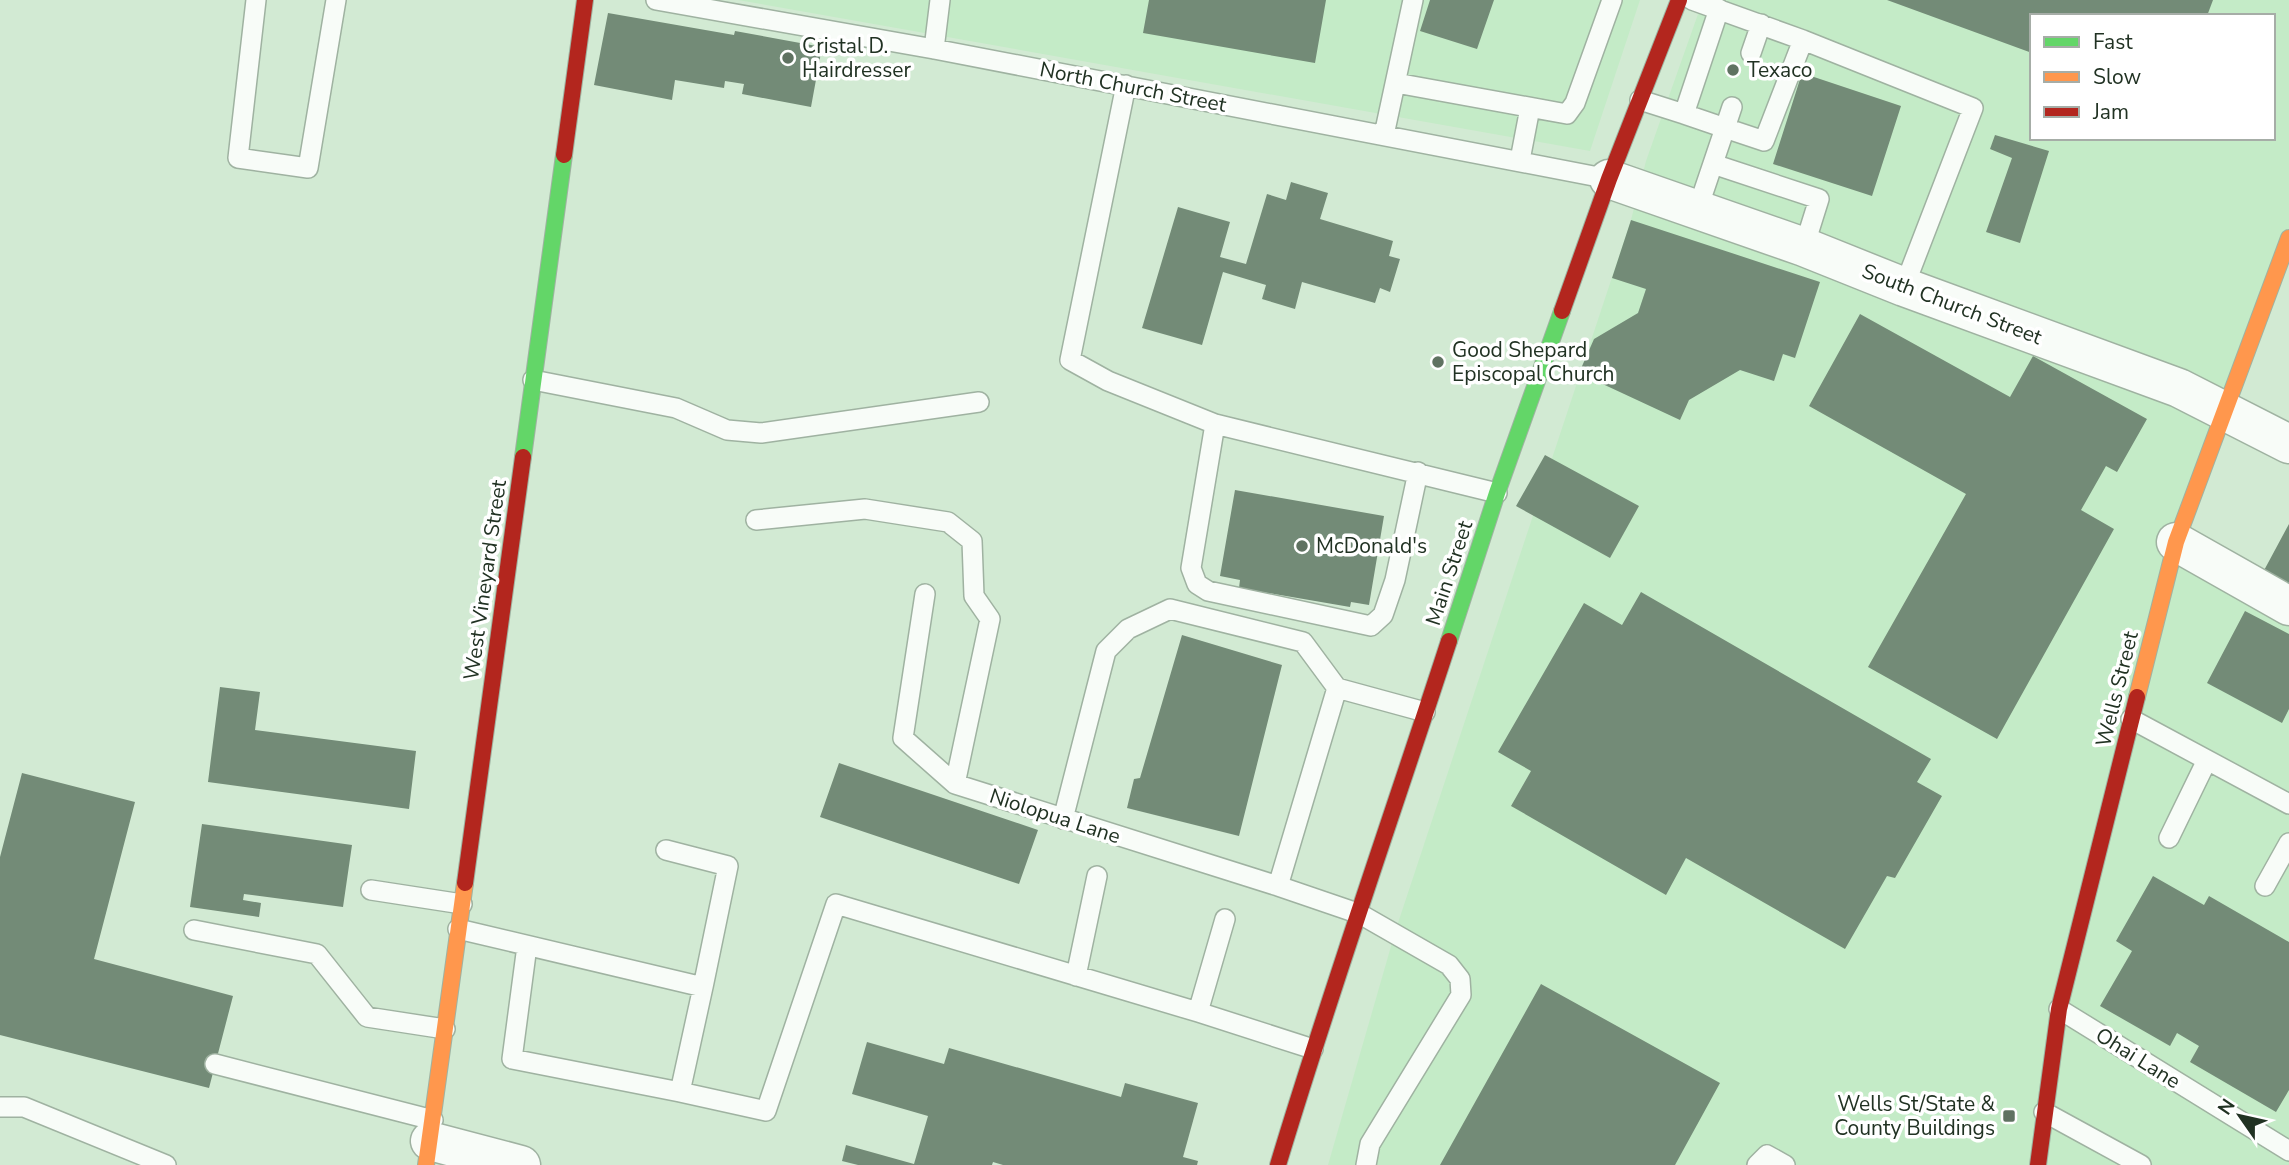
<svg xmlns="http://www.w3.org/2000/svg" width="2289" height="1165" font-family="'Nunito Sans',sans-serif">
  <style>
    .built { fill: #c4ebc7; fill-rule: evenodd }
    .building { fill: #738b77 }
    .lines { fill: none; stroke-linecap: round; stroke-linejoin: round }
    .lane-casing { stroke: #9fb2a1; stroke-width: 22 }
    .street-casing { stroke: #9fb2a1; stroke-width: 41 }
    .fast-casing { stroke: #9fb2a1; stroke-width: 18 }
    .slow-casing { stroke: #9fb2a1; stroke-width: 18 }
    .jam-casing { stroke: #9fb2a1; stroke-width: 18 }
    .lane { stroke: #f8fcf8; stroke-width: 19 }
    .street { stroke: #f8fcf8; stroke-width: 38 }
    .fast { stroke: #63d668; stroke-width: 16 }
    .slow { stroke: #ff974d; stroke-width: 16 }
    .jam { stroke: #b3261e; stroke-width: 16 }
    .poi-dot { fill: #5f7261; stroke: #fff; stroke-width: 2.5 }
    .labels { text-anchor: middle; stroke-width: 7; stroke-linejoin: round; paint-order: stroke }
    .poi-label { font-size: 21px; fill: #213223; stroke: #fff; text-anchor: start }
    .street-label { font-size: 21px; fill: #213223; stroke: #fff }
  </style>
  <rect width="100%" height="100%" fill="#d2ead3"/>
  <path class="built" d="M738 0H1640L1590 151Z
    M1703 0H2289V243L2176 542 2289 606V1165H1328L1396 929 1631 220 1646 161ZM2032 16H2273V138H2032Z"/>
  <path class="building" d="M1149 0H1326L1315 63 1143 33Z
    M1430 0H1494L1477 49 1420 31Z
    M1887 0H2213L2207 16H2032V53Z
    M608 13 734 35 735 31 822 47 811 107 742 94 744 84 725 81 724 88 675 80 672 100 594 85Z
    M1802 73 1901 106 1872 196 1773 164Z
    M1995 135 2049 151 2020 243 1986 232 2012 158 1990 149Z
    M1291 182 1328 193 1320 219 1393 241 1389 256 1400 259 1390 292 1380 288 1375 303 1302 282 1295 309 1262 299 1266 285 1223 272 1202 345 1142 328 1178 207 1230 222 1220 257 1246 264 1267 194 1286 200Z
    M1631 220 1820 282 1795 358 1783 354 1774 381 1740 370 1689 400 1680 420 1579 373 1594 339 1638 313 1646 289 1612 278Z
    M1860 314 2010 397 2033 356 2147 419 2117 472 2106 466 2081 510 2114 529 1997 739 1868 667 1966 494 1809 406Z
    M1545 455 1639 506 1610 558 1516 506Z
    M1235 490 1384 516 1369 605 1351 602 1350 607 1239 588 1240 580 1220 576Z
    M2289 524V591L2261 576Z
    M1641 592 1931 759 1917 782 1942 796 1895 878 1887 876 1845 949 1686 858 1666 895 1511 806 1531 771 1498 752 1584 603 1622 625Z
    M2245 611 2289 634V709L2282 723 2207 683Z
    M1182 635 1282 665 1239 836 1127 808 1134 779 1140 778Z
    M220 687 260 692 255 730 416 751 409 809 208 782Z
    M839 763 1038 830 1019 884 820 817Z
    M22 773 135 802 94 959 233 996 209 1088 0 1035V857Z
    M202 824 352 845 343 907 244 894 243 900 261 903 259 917 190 907Z
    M2153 876 2204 905 2209 896 2289 942V1090L2276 1112 2190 1062 2199 1046 2177 1033 2170 1046 2100 1006 2132 951 2116 941Z
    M1541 984 1720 1083 1675 1165H1440Z
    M867 1042 944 1064 949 1048 1121 1097 1125 1083 1198 1103 1183 1157 1198 1161 1197 1165H1003L993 1162 992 1165H858L842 1161 846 1145 914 1164 928 1116 852 1094Z"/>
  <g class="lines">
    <defs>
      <path id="lane" d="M256 0 238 158 308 168 336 0
        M656 0 934 49 1609 179
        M1692 0 1803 40 1973 108 1904 287
        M934 49 940 0
        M1751 53 1761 24
        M1396 83 1567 114 1575 103 1612 0
        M1126 85 1070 360 1108 381 1215 424 1497 493
        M1640 100 1684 114
        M1732 107 1725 128 1764 141 1803 40
        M1384 135 1413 0
        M1520 160 1530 108
        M1713 164 1819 199 1804 247
        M1698 208 1725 128 1684 114 1719 9
        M533 380 676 408 727 430 761 433 979 402
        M1215 424 1191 568 1197 584 1208 591 1371 626 1383 615 1395 580 1418 472
        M756 520 865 509 948 522 972 541 974 596 990 619 955 784
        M925 594 903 738 955 784 1278 886 1360 914 1449 965 1460 979 1461 995 1370 1144 1366 1165
        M2131 719 2289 804
        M1063 819 1106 651 1128 629 1170 609 1303 642 1337 688
        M2169 838 2207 760
        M666 850 728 866 703 987
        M1278 886 1337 688 1425 712
        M2265 886 2289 843
        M371 890 462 904
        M458 929 703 987 680 1092 512 1059 527 946
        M194 930 317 954 367 1017 445 1029
        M1076 976 1097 876
        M2059 1009 2289 1151
        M1198 1012 1225 919
        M215 1064 433 1120
        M680 1092 766 1111 836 904 1198 1012 1313 1049
        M0 1107H24L166 1165
        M2044 1112 2141 1165
        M1757 1165 1767 1155 1785 1165"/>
      <path id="street" d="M1609 179 1804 247 1904 287 2179 388 2289 444
        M2176 542 2289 606
        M430 1141 521 1165"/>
      <path id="fast" d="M523 457 564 155
        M1449 641 1497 493 1562 311"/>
      <path id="slow" d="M2137 697 2176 542 2289 238
        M426 1165 465 883"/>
      <path id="jam" d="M564 155 585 0
        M1562 311 1609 179 1679 0
        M465 883 523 457
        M1278 1165C1331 989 1392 816 1449 641
        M2038 1165 2059 1009 2137 697"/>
    </defs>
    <use href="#lane" class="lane-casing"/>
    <use href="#street" class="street-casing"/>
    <use href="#fast" class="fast-casing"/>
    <use href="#slow" class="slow-casing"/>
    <use href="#jam" class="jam-casing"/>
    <use href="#lane" class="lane"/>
    <use href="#street" class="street"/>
    <use href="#fast" class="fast"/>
    <use href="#slow" class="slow"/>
    <use href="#jam" class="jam"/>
  </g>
  <g class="poi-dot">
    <circle cx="788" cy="58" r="7"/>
    <circle cx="1733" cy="70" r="7"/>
    <circle cx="1438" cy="362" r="7"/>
    <circle cx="1302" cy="546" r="7"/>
    <rect x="2002" y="1109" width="14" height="14" rx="3.5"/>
  </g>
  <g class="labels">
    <g class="poi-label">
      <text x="802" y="53">Cristal D.<tspan x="802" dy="24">Hairdresser</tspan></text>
      <text x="1747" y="77">Texaco</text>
      <text x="1452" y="357">Good Shepard<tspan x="1452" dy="24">Episcopal Church</tspan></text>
      <text x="1316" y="553">McDonald's</text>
      <text x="1995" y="1111" text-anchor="end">Wells St/State &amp;<tspan x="1995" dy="24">County Buildings</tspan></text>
    </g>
    <g class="street-label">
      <text transform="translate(1133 87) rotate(11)" y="7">North Church Street</text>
      <text transform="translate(1952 304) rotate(21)" y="7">South Church Street</text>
      <text transform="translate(1449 573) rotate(-72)" y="7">Main Street</text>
      <text transform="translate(485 580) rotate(-82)" y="7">West Vineyard Street</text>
      <text transform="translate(2117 689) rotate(-76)" y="7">Wells Street</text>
      <text transform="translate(1055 816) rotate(18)" y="7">Niolopua Lane</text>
      <text transform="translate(2138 1058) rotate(32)" y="7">Ohai Lane</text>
    </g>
  </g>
  <rect x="2030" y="14" width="245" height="126" fill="#ffffff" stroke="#a6ada7" stroke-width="2"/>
  <rect x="2044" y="37" width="35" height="10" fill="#63d668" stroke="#a6ada7" stroke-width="2"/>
  <text x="2093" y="49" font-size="21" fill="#213223">Fast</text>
  <rect x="2044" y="72" width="35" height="10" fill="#ff974d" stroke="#a6ada7" stroke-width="2"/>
  <text x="2093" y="84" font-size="21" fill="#213223">Slow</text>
  <rect x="2044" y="107" width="35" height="10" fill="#b3261e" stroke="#a6ada7" stroke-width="2"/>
  <text x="2093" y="119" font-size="21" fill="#213223">Jam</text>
  <g transform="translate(2240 1116) rotate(304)" stroke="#ffffff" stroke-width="5" paint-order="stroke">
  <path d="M0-5L12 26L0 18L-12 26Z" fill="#213223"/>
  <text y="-10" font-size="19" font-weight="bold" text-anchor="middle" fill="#213223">N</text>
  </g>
</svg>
